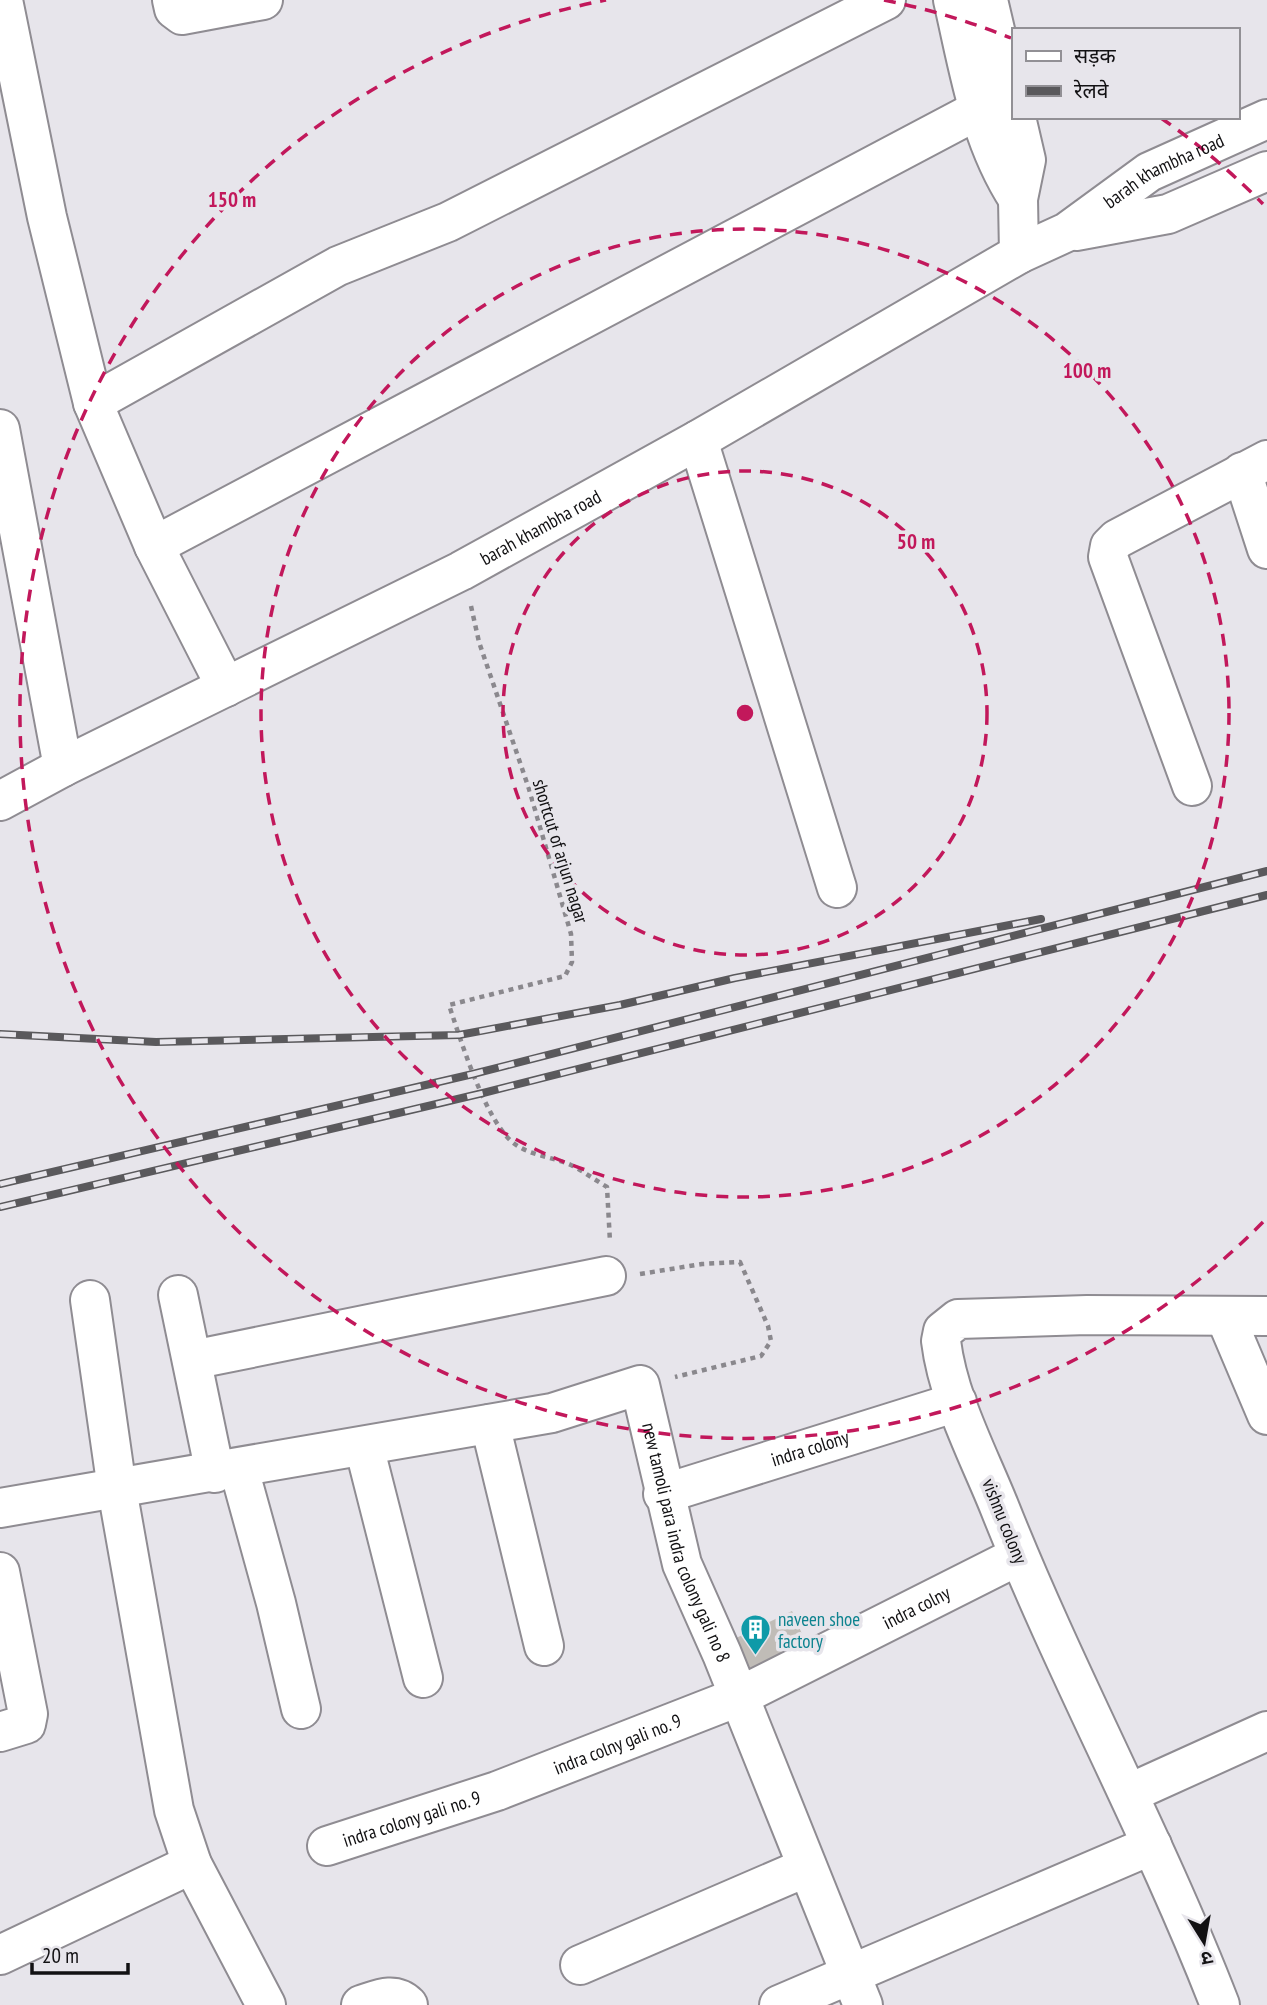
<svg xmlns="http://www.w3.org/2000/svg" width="1267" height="2005" font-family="'PT Sans Narrow','Noto Sans Devanagari',sans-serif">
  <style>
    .building { fill: #c0bcb7 }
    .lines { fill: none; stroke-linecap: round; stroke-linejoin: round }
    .street-casing { stroke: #8f8c92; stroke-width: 42 }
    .secondary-casing { stroke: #8f8c92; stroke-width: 42 }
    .path { stroke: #8a888d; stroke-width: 4.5; stroke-dasharray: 5 5; stroke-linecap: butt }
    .street { stroke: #fff; stroke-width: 38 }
    .secondary { stroke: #fff; stroke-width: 38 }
    .rail-casing { stroke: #5a595c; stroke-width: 8 }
    .rail { stroke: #e7e5eb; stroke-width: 5; stroke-dasharray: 16; stroke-linecap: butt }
    .ring { fill: none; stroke: #c2185b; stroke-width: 3.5; stroke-dasharray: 12 9 }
    .labels { text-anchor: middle; stroke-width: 7; stroke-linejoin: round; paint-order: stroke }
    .street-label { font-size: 19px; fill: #121113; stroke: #e7e5eb }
    .culture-label { font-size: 19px; fill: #0d838f; stroke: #e7e5eb; text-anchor: start }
    .centre { fill: #c2185b; stroke: #e7e5eb; stroke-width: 3.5 }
    .ring-label { font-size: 21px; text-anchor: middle; font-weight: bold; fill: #c2185b; stroke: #e7e5eb; stroke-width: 7; stroke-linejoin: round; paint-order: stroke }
  </style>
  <rect width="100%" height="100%" fill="#e7e5eb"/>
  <path class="building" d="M792 1611 805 1641 743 1673 730 1641Z"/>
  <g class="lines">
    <defs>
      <g id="street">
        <path d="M3 0 47 217 93 403 154 546 226 687"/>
        <path d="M172 0 174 9 182 15 263 0"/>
        <path d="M1076 231 1168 214 1267 171"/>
        <path id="s1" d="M1019 254 1067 232 1149 172 1267 119"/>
        <path d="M93 403 338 266 448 222 886 0"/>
        <path d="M0 429 63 767"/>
        <path d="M698 440 837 888"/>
        <path d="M1242 472 1267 549"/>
        <path d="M154 546 978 110"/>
        <path d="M1192 786 1108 557 1110 546 1117 539 1267 460"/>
        <path d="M178 1295 215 1473"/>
        <path d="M90 1300 117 1489 174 1810 192 1864 266 2005"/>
        <path d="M1225 1316 1267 1415"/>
        <path d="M192 1360 606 1276"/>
        <path d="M490 1424 544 1646"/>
        <path d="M364 1446 423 1678"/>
        <path d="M239 1469 276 1603 301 1709"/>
        <path id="s2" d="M663 1494 957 1402"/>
        <path id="s3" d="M0 1508 517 1419 552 1413 640 1385 682 1564 722 1654 863 2005"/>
        <path d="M0 1572 28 1714 26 1724 0 1732"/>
        <path d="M1130 1793 1267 1731"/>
        <path id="s4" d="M327 1846 497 1791 738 1697 1018 1556"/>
        <path d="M0 1955 192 1864"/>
        <path d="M580 1965 807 1867"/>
        <path d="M361 2005C377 2000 394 1991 408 2005"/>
        <path d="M779 2005 1152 1845"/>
        <path d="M1220 2005C1154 1835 1066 1675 999 1506 978 1454 948 1398 941 1341L943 1331 958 1319 1087 1315 1267 1316"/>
      </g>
      <g id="secondary">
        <path d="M953 0C969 69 979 139 1018 199"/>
        <path d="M988 0 1013 107"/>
        <path id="s5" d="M0 801 63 767 461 571 698 440 1019 254 1018 199 1026 160 1016 117"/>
      </g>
    </defs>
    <use href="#street" class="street-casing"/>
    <use href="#secondary" class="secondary-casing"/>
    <path class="path" d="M471 606 479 642 529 789 571 934 572 962 565 976 449 1005C461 1041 484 1116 511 1141 528 1156 551 1156 571 1165 583 1171 595 1180 607 1187L610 1242
      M640 1274 702 1264 740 1262 768 1326 771 1341 761 1356 675 1377"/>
    <use href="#street" class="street"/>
    <use href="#secondary" class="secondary"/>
    <defs>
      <path id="rail" d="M0 1034 156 1042 459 1035 620 1005 735 978 1041 919
        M0 1184 473 1074 1267 871
        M0 1207 483 1093 1267 895"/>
    </defs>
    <use href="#rail" class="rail-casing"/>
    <use href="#rail" class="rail"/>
  </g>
  <g class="ring">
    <circle cx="745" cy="713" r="242"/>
    <circle cx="745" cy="713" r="484"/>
    <path d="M1263 1222A726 726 0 1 1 606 0M884 0A726 726 0 0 1 1011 38M1161 118A726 726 0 0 1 1263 204"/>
  </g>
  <defs>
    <symbol id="building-pin" viewBox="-11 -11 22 30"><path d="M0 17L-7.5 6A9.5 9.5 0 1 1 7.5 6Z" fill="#0f9aa8" stroke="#e7e5eb"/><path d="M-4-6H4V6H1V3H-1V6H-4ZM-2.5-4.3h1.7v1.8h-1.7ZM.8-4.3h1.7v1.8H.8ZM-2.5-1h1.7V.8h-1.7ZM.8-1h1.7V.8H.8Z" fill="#fff"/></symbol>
  </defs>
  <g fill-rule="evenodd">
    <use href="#building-pin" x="738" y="1612" width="35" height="47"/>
  </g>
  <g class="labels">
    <g class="street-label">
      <text dy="7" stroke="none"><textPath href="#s1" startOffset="168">barah khambha road</textPath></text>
      <text dy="7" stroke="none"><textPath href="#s5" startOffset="606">barah khambha road</textPath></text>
      <text transform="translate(561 851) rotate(73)" y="7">shortcut of arjun nagar</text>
      <text dy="7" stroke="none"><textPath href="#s2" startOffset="154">indra colony</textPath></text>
      <text transform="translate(1005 1521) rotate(68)" y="7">vishnu colony</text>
      <text dy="7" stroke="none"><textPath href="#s3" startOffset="817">new tamoli para indra colony gali no 8</textPath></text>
      <text dy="7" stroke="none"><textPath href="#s4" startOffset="637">indra colny</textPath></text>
      <text dy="7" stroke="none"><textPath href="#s4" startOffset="308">indra colny gali no. 9</textPath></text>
      <text dy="7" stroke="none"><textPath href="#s4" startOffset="89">indra colony gali no. 9</textPath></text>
    </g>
    <g class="culture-label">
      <text x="778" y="1626">naveen shoe<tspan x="778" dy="22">factory</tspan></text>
    </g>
  </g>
  <circle cx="745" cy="713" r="10" class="centre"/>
  <g class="ring-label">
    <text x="232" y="207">150 m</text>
    <text x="1087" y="378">100 m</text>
    <text x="916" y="549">50 m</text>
  </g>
  <rect x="1012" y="28" width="228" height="91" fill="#e7e5eb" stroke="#929095" stroke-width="2"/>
  <rect x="1026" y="51" width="35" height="10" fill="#ffffff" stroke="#929095" stroke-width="2"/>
  <text x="1074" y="63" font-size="21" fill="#121113">सड़क</text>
  <rect x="1026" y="86" width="35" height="10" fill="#5a595c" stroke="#929095" stroke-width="2"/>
  <text x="1074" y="98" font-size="21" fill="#121113">रेलवे</text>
  <g transform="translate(1204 1942) rotate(169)" stroke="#e7e5eb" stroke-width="5" paint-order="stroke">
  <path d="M0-5L12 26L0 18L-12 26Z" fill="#121113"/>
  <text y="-10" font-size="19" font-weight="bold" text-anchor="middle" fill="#121113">उ</text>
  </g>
  <path d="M32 1963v10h96v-10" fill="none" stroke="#121113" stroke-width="3.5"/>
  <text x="42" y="1963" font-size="21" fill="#121113" stroke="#e7e5eb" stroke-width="5" paint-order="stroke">20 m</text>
</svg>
